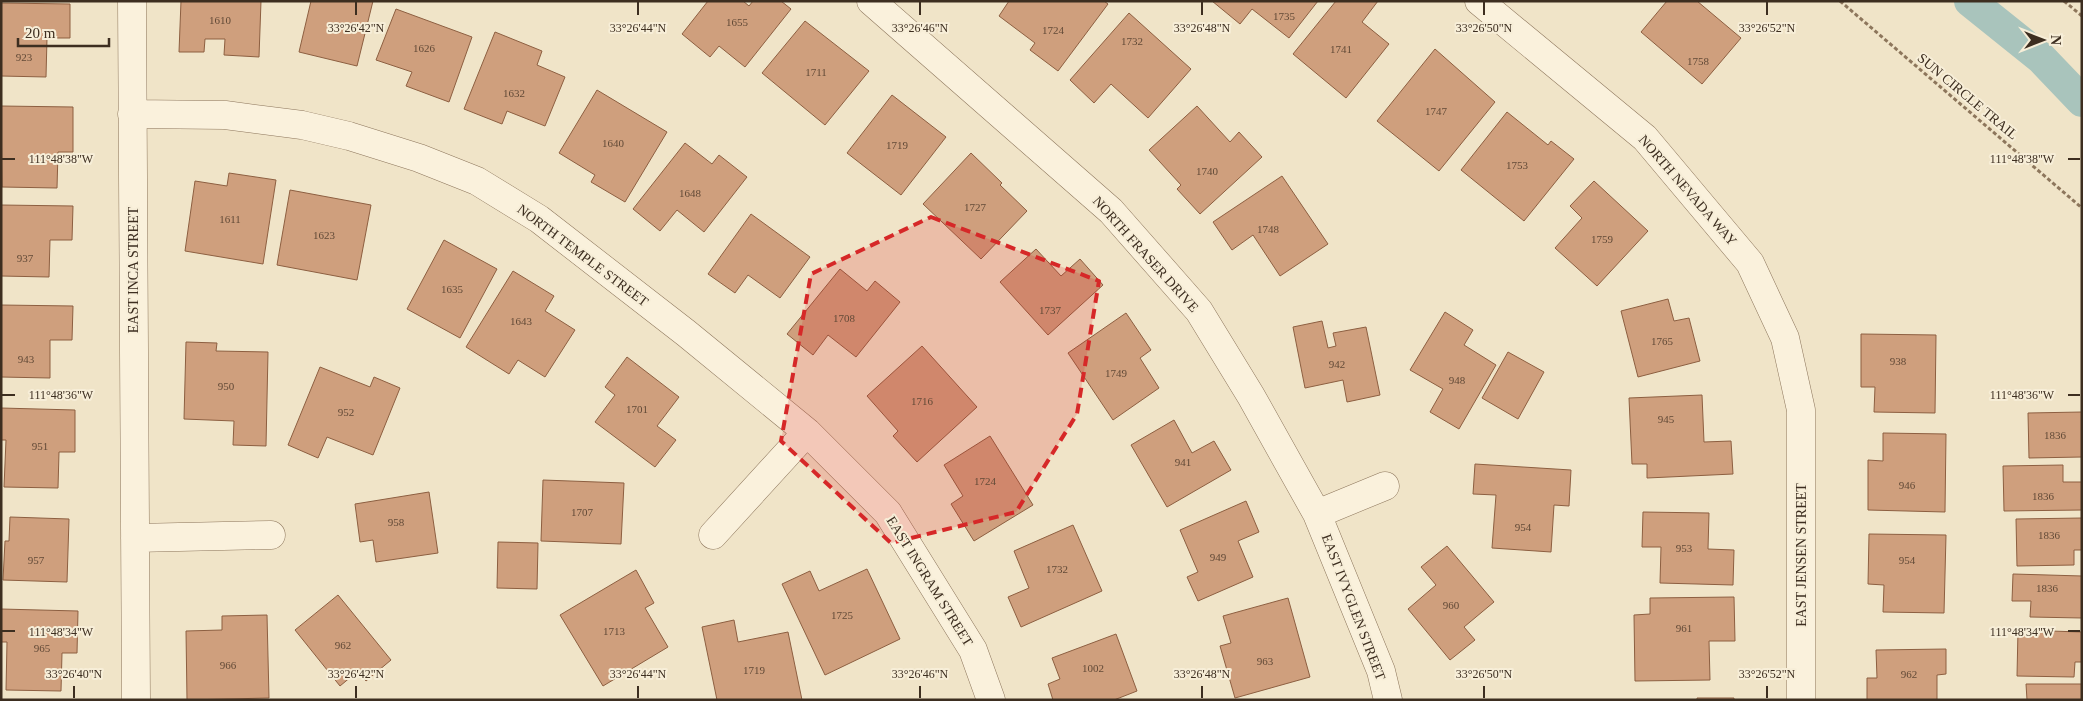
<svg xmlns="http://www.w3.org/2000/svg" width="2083" height="701" font-family="'Times New Roman',serif">
  <style>
    .lines { fill: none; stroke-linecap: round; stroke-linejoin: round }
    .canal { stroke: #a9c4bc; stroke-width: 32 }
    .building { fill: #cf9f7d; stroke: #8d5f41 }
    .minor-casing { stroke: #8d765c; stroke-width: 29 }
    .path { stroke: #8d765c; stroke-width: 3; stroke-dasharray: 4 2.5; stroke-linecap: butt }
    .minor { stroke: #faf1dc; stroke-width: 28 }
    .marked { fill: #d62828; fill-opacity: 0.2; stroke: #d62828; stroke-width: 4; stroke-dasharray: 10 6; stroke-linejoin: round }
    .ticks { fill: none; stroke: #3d2e20; stroke-width: 2 }
    .labels { text-anchor: middle; stroke-width: 4; stroke-linejoin: round; paint-order: stroke }
    .number-label { font-size: 11px; fill: #624a37 }
    .street-label { font-size: 14px; fill: #3d2e20; stroke: #f7eed8 }
    .ticks-label { font-size: 12px; text-anchor: middle; fill: #3d2e20; stroke: #f7eed8; stroke-width: 4; stroke-linejoin: round; paint-order: stroke }
  </style>
  <rect width="100%" height="100%" fill="#f0e4c8"/>
  <g class="lines">
    <path class="canal" d="M1970 1 2041 58 2082 101"/>
  </g>
  <path class="building" d="M181 1H261L259 57 224 55 225 39H205L204 52H179Z
    M311 1H373L357 66 299 52Z
    M708 1H743L749 6 753 1H781L791 9 745 67 719 46 710 57 682 34Z
    M1009 1H1104L1108 4 1058 71 1030 50 1035 43 999 16Z
    M1212 1H1318L1289 38 1252 9 1240 24Z
    M1336 1H1378L1362 22 1389 44 1346 98 1293 54Z
    M1667 1H1697L1741 38 1702 84 1641 32Z
    M1 3 70 4V38H47L46 77 1 76Z
    M396 9 472 37 449 102 406 86 412 72 376 60Z
    M1129 13 1191 69 1148 118 1111 84 1094 103 1070 80Z
    M805 21 869 71 825 125 762 73Z
    M495 32 542 51 537 65 565 77 545 126 507 111 502 124 464 109Z
    M1435 49 1495 102 1439 171 1377 121Z
    M597 90 667 132 625 202 591 182 595 175 559 153Z
    M892 95 946 137 901 195 847 153Z
    M1 106 73 107V152H58L57 188 2 187Z
    M1197 106 1230 142 1239 132 1262 157 1200 214 1177 189 1181 185 1149 150Z
    M1507 112 1548 145 1551 141 1574 159 1524 221 1461 170Z
    M685 143 712 164 719 155 747 177 704 232 677 210 660 231 633 209Z
    M971 153 1002 183 1000 185 1027 211 981 259 923 204Z
    M229 173 276 180 263 264 185 251 195 181 227 186Z
    M1282 176 1328 244 1280 276 1253 235 1232 250 1213 222Z
    M1594 181 1648 231 1597 286 1555 248 1582 218 1570 206Z
    M290 190 371 205 357 280 277 265Z
    M1 205 73 206 72 240H50L49 277 1 276Z
    M751 214 810 257 780 298 748 275 735 293 708 274Z
    M444 240 497 269 460 338 407 309Z
    M1036 249 1061 276 1080 259 1103 285 1048 335 1000 282Z
    M840 269 867 291 875 281 900 302 856 357 828 335 813 355 787 334Z
    M513 271 554 296 545 311 575 330 545 377 518 360 509 374 466 347Z
    M1668 299 1674 321 1689 318 1700 361 1638 377 1621 311Z
    M1 305 73 306 72 340H50V378L1 377Z
    M1445 312 1473 330 1464 345 1496 365 1459 429 1430 412 1443 389 1410 370Z
    M1126 313 1151 350 1140 358 1159 388 1113 420 1068 353Z
    M1322 321 1328 348 1336 346 1333 333 1366 327 1380 395 1347 402 1343 380 1305 388 1293 327Z
    M1861 334 1936 335 1935 413 1874 412 1875 387H1861Z
    M186 342 217 343 216 351 268 352 266 446 233 445 234 421 184 419Z
    M922 346 977 407 917 462 893 436 898 431 867 396Z
    M1508 352 1544 372 1518 419 1482 398Z
    M627 357 679 397 657 426 676 440 655 467 595 422 615 395 605 387Z
    M320 367 370 387 374 377 400 388 373 455 327 437 318 458 288 445Z
    M1702 395 1704 442 1731 441 1733 474 1647 478V464H1632L1629 398Z
    M1 408 75 410V452H59L58 488 4 487 6 440H1Z
    M2082 412V457L2029 458 2028 413Z
    M1174 420 1192 453 1214 441 1231 470 1167 507 1131 445Z
    M1883 433 1946 434 1945 512 1868 510V460L1883 461Z
    M990 436 1033 505 974 541 951 504 963 496 944 465Z
    M1475 464 1571 470 1569 506 1554 505 1551 552 1492 548 1496 495 1473 494Z
    M2063 465V482H2082V510L2004 511 2003 466Z
    M543 480 624 483 621 544 541 541Z
    M429 492 438 553 376 562 373 540 360 542 355 504Z
    M1246 501 1259 532 1238 541 1253 577 1198 601 1187 577 1198 572 1180 530Z
    M1643 512 1709 513 1708 549 1734 550 1733 585 1660 583 1661 547H1642Z
    M10 517 69 519 67 582 3 580 5 541H9Z
    M2082 518V550H2074V565L2017 566 2016 519Z
    M1073 525 1102 591 1021 627 1008 597 1029 588 1014 551Z
    M1869 534 1946 535 1944 613 1883 612 1884 585 1868 584Z
    M498 542 538 543 537 589 497 588Z
    M1447 546 1494 602 1464 627 1475 640 1450 660 1408 609 1436 585 1421 567Z
    M867 569 900 639 825 675 782 584 810 571 819 591Z
    M636 570 654 603 645 608 668 647 603 686 560 615Z
    M2013 574 2082 576V618L2030 617 2031 601H2012Z
    M338 595 391 660 366 681 358 671 340 686 295 630Z
    M1734 597 1735 641H1709L1710 680 1635 681 1634 615 1650 614V598Z
    M1288 598 1310 677 1235 698 1220 646 1231 643 1223 616Z
    M1 609 78 611 77 653H62L61 691 6 690 7 642H1Z
    M267 615 269 698 187 700 186 631 222 630V616Z
    M734 620 738 642 788 632 802 700H717L702 627Z
    M2018 630 2082 632V662H2075L2074 677 2017 676Z
    M1116 634 1137 691 1114 700H1053L1048 684 1060 679 1052 658Z
    M1946 649V674L1937 675V700H1867V678H1877L1876 650Z
    M2026 684H2082V700H2027Z
    M1697 698H1734V700H1697Z"/>
  <g class="lines">
    <defs>
      <path id="minor" d="M132 1 136 700
        M871 1 1111 211 1199 311 1251 396 1317 514 1381 671 1388 700
        M1479 1 1645 138 1750 263 1785 338 1801 410V700
        M132 114 225 115 302 125 349 136 419 158 477 181 539 219 686 333 807 432 888 513 973 650 991 700
        M1317 514 1385 486
        M713 535 807 432
        M135 538 271 535"/>
    </defs>
    <use href="#minor" class="minor-casing"/>
    <path class="path" d="M1840 1 2082 208
      M2064 1 2082 16"/>
    <use href="#minor" class="minor"/>
  </g>
  <path class="marked" d="M931 217 1099 281 1077 414 1016 512 891 543 781 441 811 274Z"/>
  <path class="ticks" d="M356 2V15M638 2V15M920 2V15M1202 2V15M1484 2V15M1767 2V15M2 159H15M2068 159H2080M2 395H15M2068 395H2080M2 631H15M2068 631H2080M74 686V698M356 686V698M638 686V698M920 686V698M1202 686V698M1484 686V698M1767 686V698"/>
  <g class="labels">
    <g class="number-label">
      <text x="1284" y="20">1735</text>
      <text x="220" y="24">1610</text>
      <text x="737" y="26">1655</text>
      <text x="1053" y="34">1724</text>
      <text x="1132" y="45">1732</text>
      <text x="424" y="52">1626</text>
      <text x="1341" y="53">1741</text>
      <text x="24" y="61">923</text>
      <text x="1698" y="65">1758</text>
      <text x="816" y="76">1711</text>
      <text x="514" y="97">1632</text>
      <text x="1436" y="115">1747</text>
      <text x="613" y="147">1640</text>
      <text x="897" y="149">1719</text>
      <text x="1517" y="169">1753</text>
      <text x="1207" y="175">1740</text>
      <text x="690" y="197">1648</text>
      <text x="975" y="211">1727</text>
      <text x="230" y="223">1611</text>
      <text x="1268" y="233">1748</text>
      <text x="324" y="239">1623</text>
      <text x="1602" y="243">1759</text>
      <text x="25" y="262">937</text>
      <text x="452" y="293">1635</text>
      <text x="1050" y="314">1737</text>
      <text x="844" y="322">1708</text>
      <text x="521" y="325">1643</text>
      <text x="1662" y="345">1765</text>
      <text x="26" y="363">943</text>
      <text x="1898" y="365">938</text>
      <text x="1337" y="368">942</text>
      <text x="1116" y="377">1749</text>
      <text x="1457" y="384">948</text>
      <text x="226" y="390">950</text>
      <text x="922" y="405">1716</text>
      <text x="637" y="413">1701</text>
      <text x="346" y="416">952</text>
      <text x="1666" y="423">945</text>
      <text x="2055" y="439">1836</text>
      <text x="40" y="450">951</text>
      <text x="1183" y="466">941</text>
      <text x="985" y="485">1724</text>
      <text x="1907" y="489">946</text>
      <text x="2043" y="500">1836</text>
      <text x="582" y="516">1707</text>
      <text x="396" y="526">958</text>
      <text x="1523" y="531">954</text>
      <text x="2049" y="539">1836</text>
      <text x="1684" y="552">953</text>
      <text x="1218" y="561">949</text>
      <text x="36" y="564">957</text>
      <text x="1907" y="564">954</text>
      <text x="1057" y="573">1732</text>
      <text x="2047" y="592">1836</text>
      <text x="1451" y="609">960</text>
      <text x="842" y="619">1725</text>
      <text x="1684" y="632">961</text>
      <text x="614" y="635">1713</text>
      <text x="343" y="649">962</text>
      <text x="42" y="652">965</text>
      <text x="1265" y="665">963</text>
      <text x="228" y="669">966</text>
      <text x="1093" y="672">1002</text>
      <text x="754" y="674">1719</text>
      <text x="1909" y="678">962</text>
    </g>
    <g class="street-label">
      <text transform="translate(1968 96) rotate(40)" y="5">SUN CIRCLE TRAIL</text>
      <text transform="translate(1688 190) rotate(49)" y="5">NORTH NEVADA WAY</text>
      <text transform="translate(1146 254) rotate(48)" y="5">NORTH FRASER DRIVE</text>
      <text transform="translate(583 255) rotate(37)" y="5">NORTH TEMPLE STREET</text>
      <text transform="translate(133 270) rotate(-90)" y="5">EAST INCA STREET</text>
      <text transform="translate(1801 555) rotate(-90)" y="5">EAST JENSEN STREET</text>
      <text transform="translate(930 581) rotate(58)" y="5">EAST INGRAM STREET</text>
      <text transform="translate(1354 607) rotate(69)" y="5">EAST IVYGLEN STREET</text>
    </g>
  </g>
  <g class="ticks-label">
    <text x="356" y="32">33°26'42"N</text>
    <text x="638" y="32">33°26'44"N</text>
    <text x="920" y="32">33°26'46"N</text>
    <text x="1202" y="32">33°26'48"N</text>
    <text x="1484" y="32">33°26'50"N</text>
    <text x="1767" y="32">33°26'52"N</text>
    <text x="2022" y="163">111°48'38"W</text>
    <text x="61" y="163">111°48'38"W</text>
    <text x="2022" y="399">111°48'36"W</text>
    <text x="61" y="399">111°48'36"W</text>
    <text x="2022" y="636">111°48'34"W</text>
    <text x="61" y="636">111°48'34"W</text>
    <text x="74" y="678">33°26'40"N</text>
    <text x="356" y="678">33°26'42"N</text>
    <text x="638" y="678">33°26'44"N</text>
    <text x="920" y="678">33°26'46"N</text>
    <text x="1202" y="678">33°26'48"N</text>
    <text x="1484" y="678">33°26'50"N</text>
    <text x="1767" y="678">33°26'52"N</text>
  </g>
  <rect width="2083" height="701" fill="none" stroke="#3d2e20" stroke-width="5"/>
  <g transform="translate(2043 40) rotate(90)" stroke="#f7eed8" stroke-width="4" paint-order="stroke">
  <path d="M0-4L9 19L0 12L-9 19Z" fill="#3d2e20"/>
  <text y="-8" font-size="14" font-weight="bold" text-anchor="middle" fill="#3d2e20">N</text>
  </g>
  <path d="M18 38v8h91v-8" fill="none" stroke="#3d2e20" stroke-width="2.5"/>
  <text x="25" y="38" font-size="15" fill="#3d2e20" stroke="#f7eed8" stroke-width="4" paint-order="stroke">20 m</text>
</svg>
